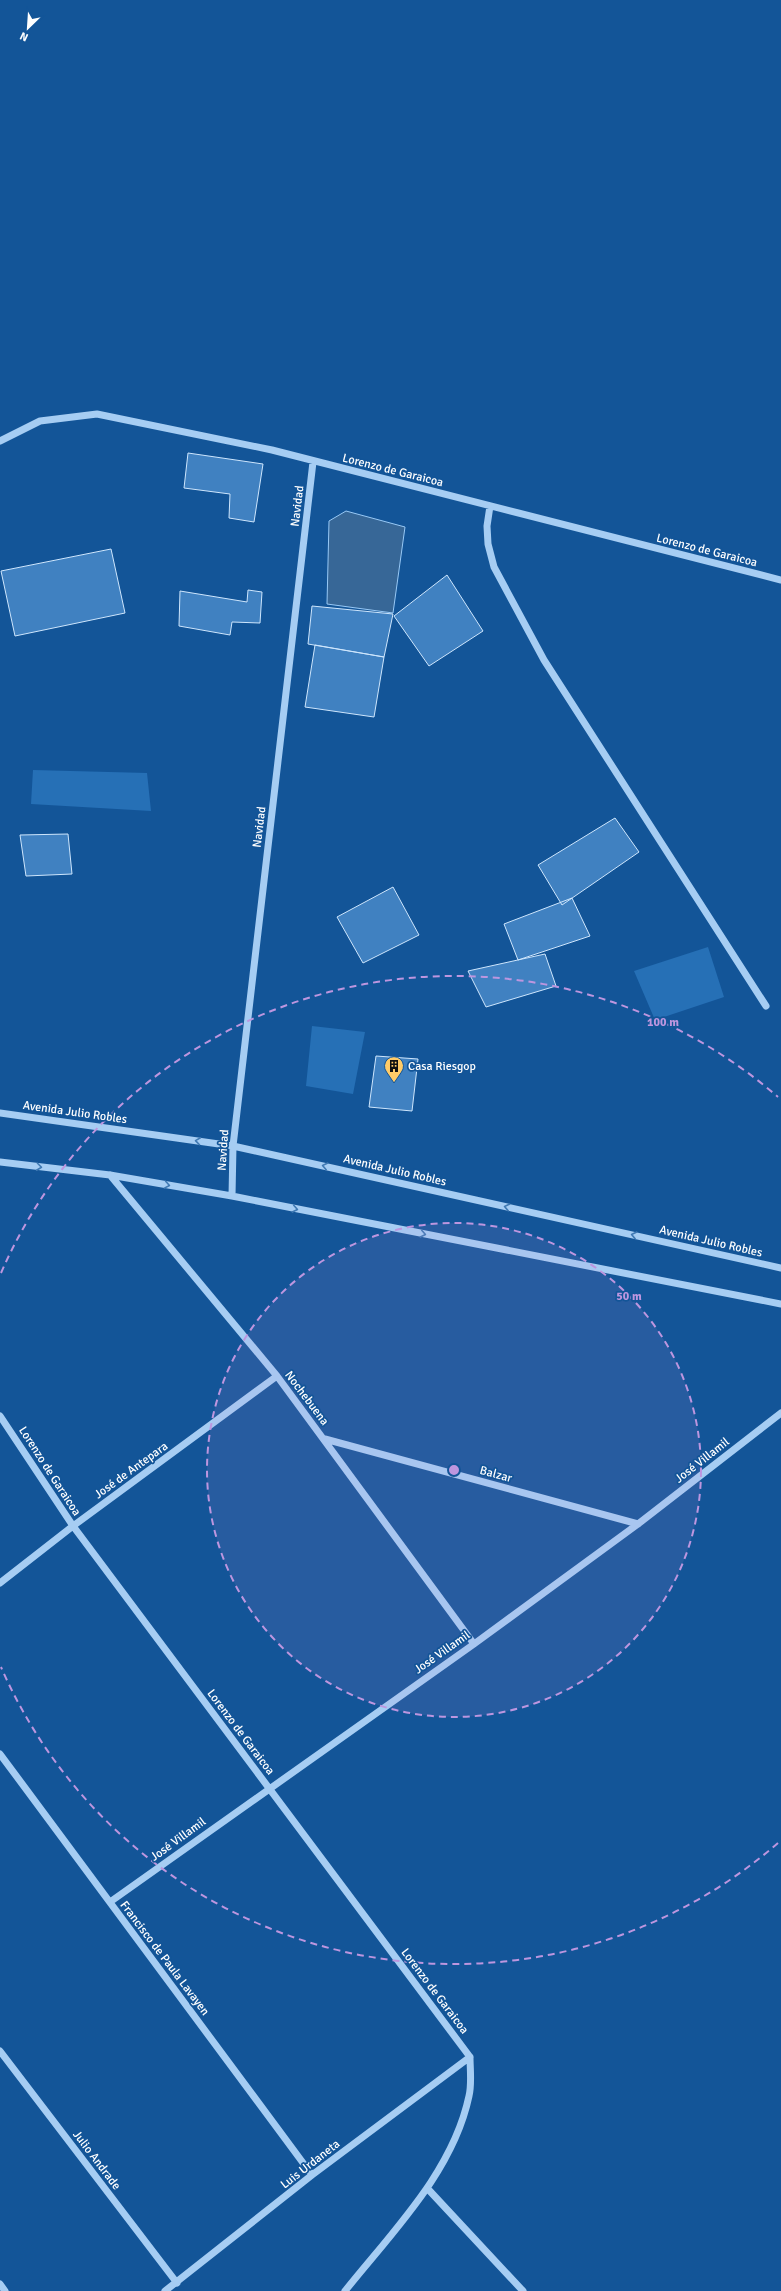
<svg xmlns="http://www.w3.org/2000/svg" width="781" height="2291" font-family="Signika,sans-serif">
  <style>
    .green { fill: #2670b6 }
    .water { fill: #376797; stroke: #98c9f6 }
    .building { fill: #4081c1; stroke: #cee6fd }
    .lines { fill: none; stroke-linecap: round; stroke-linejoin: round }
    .minor { stroke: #a6cdf3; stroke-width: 7 }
    .oneway { stroke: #3f79b3 }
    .ring { fill: none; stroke: #bd96df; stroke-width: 2; stroke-dasharray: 7 5 }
    .labels { text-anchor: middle; stroke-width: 3.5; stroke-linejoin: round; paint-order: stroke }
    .street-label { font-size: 12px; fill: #fff; stroke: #135598 }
    .poi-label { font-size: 12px; fill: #fff; stroke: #135598; text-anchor: start }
    .centre { fill: #bd96df; stroke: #135598; stroke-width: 2 }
    .ring-label { font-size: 12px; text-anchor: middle; font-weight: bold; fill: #bd96df; stroke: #135598; stroke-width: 3.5; stroke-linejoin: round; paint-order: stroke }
  </style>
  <rect width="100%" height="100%" fill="#135598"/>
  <path class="green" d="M33 770 147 773 151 811 31 804Z
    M708 947 724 997 655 1020 634 971Z
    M312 1026 365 1032 353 1094 306 1086Z"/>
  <path class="water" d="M346 511 405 527 393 613 327 604 329 521Z"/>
  <path class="building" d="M188 453 263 464 254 522 229 518 230 494 184 488Z
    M111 549 125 613 15 636 1 571Z
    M447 575 483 631 429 666 394 616Z
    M248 590 262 592 260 623 232 622 230 635 179 626 180 591 247 602Z
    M312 606 393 614 384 657 308 644Z
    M315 645 384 657 374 717 305 707Z
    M615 818 639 852 562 905 538 865Z
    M68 834 72 874 26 876 20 835Z
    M393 887 419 935 363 963 337 917Z
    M572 898 590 936 518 960 504 924Z
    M545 954 556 986 486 1007 468 971Z
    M376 1056 418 1059 412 1111 369 1107Z"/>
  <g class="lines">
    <path class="minor" d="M0 441 40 421 97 414 272 450 781 580
      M490 506 487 526 488 544 494 567 544 660 766 1006
      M0 1113 233 1146 781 1268
      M0 1162 110 1175 232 1196 781 1304
      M110 1175 277 1376 474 1644
      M232 1196 233 1146 313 462
      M0 1416 73 1526 470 2057
      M325 1439 638 1524
      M0 1583 73 1526 277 1376
      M0 1754 312 2175
      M110 1902 474 1644 638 1524 781 1413
      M0 2051 177 2283
      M427 2188 523 2291
      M0 2284 5 2291
      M165 2291 312 2175 470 2057
      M345 2291C392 2232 453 2172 469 2096 472 2084 470 2069 470 2057"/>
  </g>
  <defs><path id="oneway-chevron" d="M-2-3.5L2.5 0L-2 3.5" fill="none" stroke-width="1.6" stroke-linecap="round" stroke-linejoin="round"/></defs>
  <g class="oneway">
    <use href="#oneway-chevron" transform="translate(198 1141) rotate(-172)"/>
    <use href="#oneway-chevron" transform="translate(325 1166) rotate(-167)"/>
    <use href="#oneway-chevron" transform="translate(39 1167) rotate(7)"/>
    <use href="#oneway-chevron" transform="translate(167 1185) rotate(10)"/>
    <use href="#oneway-chevron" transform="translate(507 1207) rotate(-167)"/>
    <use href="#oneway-chevron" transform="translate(295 1209) rotate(11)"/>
    <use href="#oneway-chevron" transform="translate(423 1234) rotate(11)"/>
    <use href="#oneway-chevron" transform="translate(634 1235) rotate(-167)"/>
  </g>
  <circle cx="454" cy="1470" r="247" fill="#bd96df" fill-opacity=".12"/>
  <g class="ring">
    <circle cx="454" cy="1470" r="247"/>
    <path d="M778 1843A494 494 0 0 1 1 1667M1 1273A494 494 0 0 1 778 1097"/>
  </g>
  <defs>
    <symbol id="building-pin" viewBox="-11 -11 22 30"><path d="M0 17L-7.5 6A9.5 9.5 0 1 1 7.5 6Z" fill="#ffcb68" stroke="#135598"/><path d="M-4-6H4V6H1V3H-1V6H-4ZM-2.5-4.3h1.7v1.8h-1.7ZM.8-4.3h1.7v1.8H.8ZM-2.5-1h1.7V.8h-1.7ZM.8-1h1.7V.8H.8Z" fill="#111"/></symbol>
  </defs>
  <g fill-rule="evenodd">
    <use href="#building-pin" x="383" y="1055" width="22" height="30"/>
  </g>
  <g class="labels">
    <g class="street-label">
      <text transform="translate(393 470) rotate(14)" y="4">Lorenzo de Garaicoa</text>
      <text transform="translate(297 506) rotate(-83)" y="4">Navidad</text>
      <text transform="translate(707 550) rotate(14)" y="4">Lorenzo de Garaicoa</text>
      <text transform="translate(259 827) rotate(-83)" y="4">Navidad</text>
      <text transform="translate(75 1112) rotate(8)" y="4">Avenida Julio Robles</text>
      <text transform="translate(223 1150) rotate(-86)" y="4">Navidad</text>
      <text transform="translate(395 1170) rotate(13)" y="4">Avenida Julio Robles</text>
      <text transform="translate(711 1241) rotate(13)" y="4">Avenida Julio Robles</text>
      <text transform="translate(307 1398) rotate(53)" y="4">Nochebuena</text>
      <text transform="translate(702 1460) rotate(-38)" y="4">José Villamil</text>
      <text transform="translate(131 1470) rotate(-36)" y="4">José de Antepara</text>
      <text transform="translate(50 1471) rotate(57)" y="4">Lorenzo de Garaicoa</text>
      <text transform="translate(496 1474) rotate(15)" y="4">Balzar</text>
      <text transform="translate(442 1652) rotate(-35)" y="4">José Villamil</text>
      <text transform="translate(241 1732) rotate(53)" y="4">Lorenzo de Garaicoa</text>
      <text transform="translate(178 1839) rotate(-36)" y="4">José Villamil</text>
      <text transform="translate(165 1958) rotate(53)" y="4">Francisco de Paula Lavayen</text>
      <text transform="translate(435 1991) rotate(53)" y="4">Lorenzo de Garaicoa</text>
      <text transform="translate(97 2160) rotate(53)" y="4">Julio Andrade</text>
      <text transform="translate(310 2164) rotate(-38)" y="4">Luis Urdaneta</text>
    </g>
    <g class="poi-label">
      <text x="408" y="1070">Casa Riesgop</text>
    </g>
  </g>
  <circle cx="454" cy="1470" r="6" class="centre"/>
  <g class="ring-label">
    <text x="663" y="1026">100 m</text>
    <text x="629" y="1300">50 m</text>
  </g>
  <g transform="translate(28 28) rotate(205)" stroke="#135598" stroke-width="3" paint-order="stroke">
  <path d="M0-3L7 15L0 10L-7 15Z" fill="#ffffff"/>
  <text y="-6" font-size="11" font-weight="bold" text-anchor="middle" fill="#ffffff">N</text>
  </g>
</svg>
